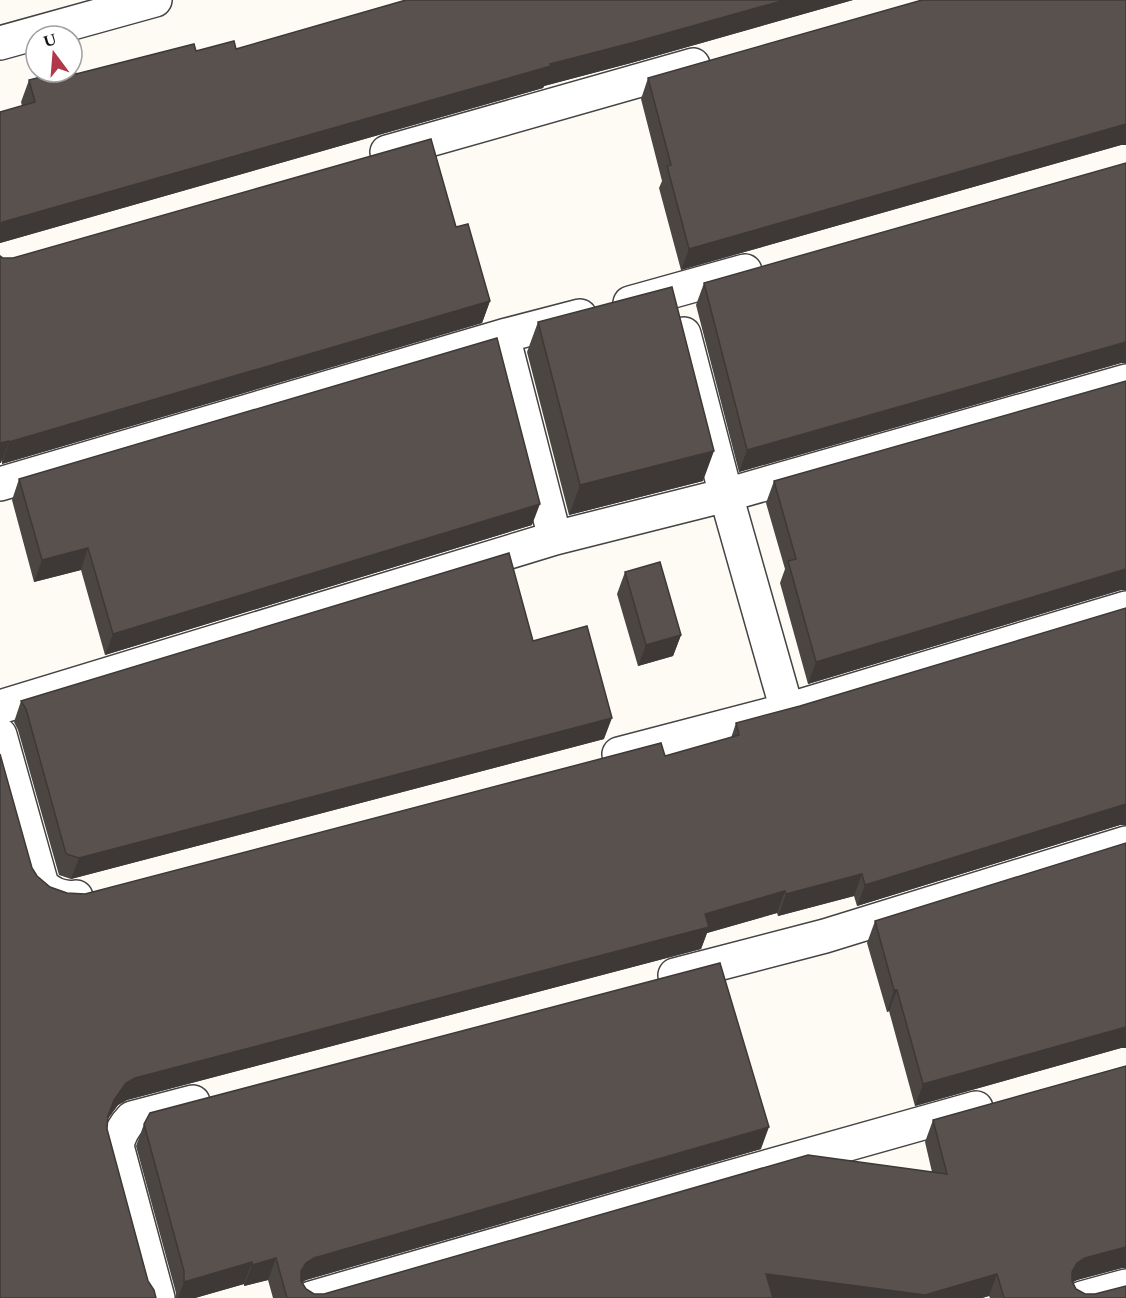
<svg xmlns="http://www.w3.org/2000/svg" width="1126" height="1298" font-family="Spectral,serif">
  <style>
    .lines { fill: none; stroke-linecap: round; stroke-linejoin: round }
    .minor-casing { stroke: #444; stroke-width: 36 }
    .minor { stroke: #fff; stroke-width: 33 }
    .wall { fill: #4c4643 }
    .shaded-wall { fill: #3e3937 }
    .building { fill: #58514e; stroke: #3e3937; stroke-width: 1.5 }
  </style>
  <rect width="100%" height="100%" fill="#fefbf5"/>
  <g class="lines">
    <defs>
      <path id="minor" d="M0 43 155 0
        M387 152 693 65
        M630 303 745 271
        M684 334 726 495 787 710
        M503 336 555 538
        M0 484 503 336 580 316
        M0 707 555 538 726 495 1126 381
        M0 735 42 885C51 894 62 899 76 897
        M619 754 787 710 1126 608
        M675 975 825 936 1126 843
        M158 1298 117 1146C119 1135 124 1126 132 1118L193 1102
        M311 1298 706 1184 976 1108
        M1082 1298 1126 1286"/>
    </defs>
    <use href="#minor" class="minor-casing"/>
    <use href="#minor" class="minor"/>
  </g>
  <path class="wall" d="M406 0H853L631 63 544 86 543 88 0 243V112L22 106 21 102 29 80 76 74 196 51 236 49Z
    M648 78 1121 145 681 270 659 188 662 181 641 99Z
    M456 227 490 301 482 323 2 464 3 258H13Z
    M704 283 1121 363 739 472 696 305Z
    M538 322 703 481 569 515 527 352Z
    M19 479 532 525 105 655 81 570 34 582 12 500Z
    M774 481 1121 590 808 684 780 583 785 569 766 503Z
    M625 572 681 635 673 656 638 666 617 594Z
    M533 641 604 739 71 879 59 875 18 730 14 722 21 701Z
    M736 723 1120 825 857 906 854 896 778 916 777 913 707 933 701 949 127 1100 118 1105 107 1120V1129L148 1281 0 1298 32 868 37 876 50 887 67 893 85 894 665 756 731 738Z
    M875 921 1121 1048 915 1106 889 1011 887 1012 867 943Z
    M1126 1066V1268H1122L1077 1280 1073 1282 1076 1289 1085 1294 1126 1298H990L989 1296 982 1298H273L268 1280 244 1286V1284L195 1298H176V1293L136 1146 144 1124 761 1149 306 1280 302 1282 306 1289 314 1294H324L932 1172 925 1142 933 1120Z"/>
  <path class="shaded-wall" d="M785 0H853L631 63 544 86 543 88 0 243V224L3 222 550 64Z
    M1126 124V145H1121L681 270 689 249Z
    M490 301 482 323 2 464 9 442Z
    M1126 342V363H1121L739 472 747 450Z
    M9 441 1 463H0V443Z
    M714 451 703 481 569 515 580 485Z
    M540 504 532 525 105 655 113 634Z
    M88 548 81 570 34 582 42 560Z
    M1126 569V590H1121L808 684 816 662Z
    M681 635 673 656 638 666 646 645Z
    M612 718 604 739 71 879 79 858Z
    M1126 804V825H1120L857 906 865 885Z
    M862 874 854 896 778 916 786 894Z
    M785 891 777 913 707 933 701 949 127 1100 118 1105 106 1121 100 1138 114 1100 126 1083 135 1078Z
    M894 990H897L889 1011 887 1012Z
    M1126 1027V1048H1121L915 1106 923 1084Z
    M769 1127 761 1149 306 1280 298 1285 301 1271 306 1263 314 1258Z
    M1126 1247V1268H1122L1077 1280 1069 1284 1072 1272 1077 1263 1085 1258Z
    M276 1258 268 1280 244 1286 252 1265Z
    M252 1262 244 1284 195 1298H178L184 1282Z
    M766 1274H997L989 1296 982 1298H777L758 1295Z"/>
  <path class="building" d="M406 0H785L639 41 550 64 551 66 3 222 0 224V112L35 102 29 80 60 72H72V69L74 68 76 74 194 44 196 51 234 41 236 49Z
    M922 0H1126V124L689 249 667 166 671 165 648 78Z
    M431 139 456 227 468 224 490 301 9 442V441L0 443V256L3 258H13Z
    M1126 163V342L747 450 704 283Z
    M672 287 714 451 580 485 538 322Z
    M497 338 540 504 113 634 88 548 42 560 19 479Z
    M1126 381V569L816 662 788 561 796 559 774 481Z
    M509 553 533 641 587 626 612 718 79 858 66 854 26 709 21 701Z
    M660 562 681 635 646 645 625 572Z
    M1126 608V804L865 885 862 874 786 894 785 891 705 914 709 927 135 1078 126 1083 114 1100 108 1116 107 1129 148 1281 154 1290 156 1298H0V754L32 868 37 876 50 887 67 893 85 894 661 743 665 756 739 735 736 723 800 706Z
    M1126 843V1027L923 1084 897 990H894L875 921Z
    M720 963 769 1127 314 1258 306 1263 301 1271V1281L306 1289 314 1294H324L808 1155 947 1174 933 1120 1126 1066V1247L1085 1258 1077 1263 1072 1272V1281L1076 1289 1085 1294H1095L1126 1286V1298H1004L997 1274 925 1295 766 1274 773 1298H287L276 1258 252 1265V1262L184 1282V1271L144 1124 150 1113Z"/>
  <g transform="translate(54 54) rotate(344)"><circle r="28" fill="#ffffff" stroke="#a0a0a0" stroke-width="1.5"/>
  <path d="M0-4.5L10 22L0 15L-10 22Z" fill="#b13848"/>
  <text y="-9" font-size="16" font-weight="bold" text-anchor="middle" fill="#111111">U</text>
  </g>
</svg>
